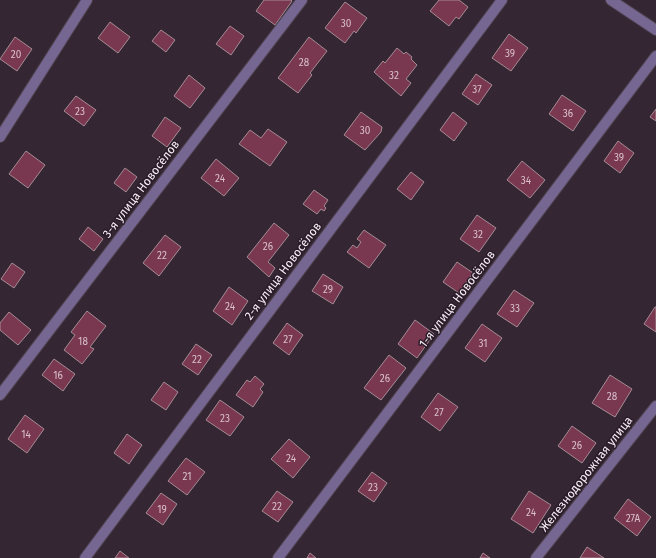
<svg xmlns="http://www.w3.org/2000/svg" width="656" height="558" font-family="'Fira Sans',sans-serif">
<rect width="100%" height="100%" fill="#342633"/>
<path fill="#793750" stroke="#a58c94" d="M264,0H291L292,1L275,25L256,11Z
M439,0H459L468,7L459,19L456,17L449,26L430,11Z
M345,2L367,18L356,33L354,31L345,43L325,28Z
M110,22L130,37L118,53L98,38Z
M230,26L244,36L231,55L216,44Z
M161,30L175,40L166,52L152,41Z
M509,34L528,48L511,71L492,58Z
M15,37L32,49L17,71L0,59Z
M309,37L327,51L310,73L312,75L298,93L278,78Z
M397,48L404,54L406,52L412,57L411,59L417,65L406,79L411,83L401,96L374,72L383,61L385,63Z
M476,74L492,85L478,105L462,94Z
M189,75L205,88L190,108L174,96Z
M562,95L586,111L573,131L549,114Z
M76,96L96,110L84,126L64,111Z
M656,109V121L650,117Z
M361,112L382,127L381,132L365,150L344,135Z
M453,112L467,123L454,141L440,130Z
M165,117L181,128L167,147L152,136Z
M268,129L287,142L270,166L239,144L250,130L261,138Z
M618,141L634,153L620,173L604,161Z
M26,151L45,165L28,188L9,174Z
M216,159L239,178L224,196L201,178Z
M522,161L545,180L530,198L507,180Z
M125,168L137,177L126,192L114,183Z
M411,172L424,182L411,200L397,189Z
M314,190L328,200L324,206L326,208L324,211L321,209L317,214L303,204Z
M477,215L496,228L479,252L460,239Z
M274,223L289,235L268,262L275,268L269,277L247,257Z
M88,227L103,239L94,251L79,239Z
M364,230L386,245L369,268L347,252L353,245L357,248L361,242L357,239Z
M165,235L181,247L159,276L143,263Z
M457,262L473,273L459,293L443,282Z
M12,263L25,272L14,288L1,279Z
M323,274L343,287L333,304L312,291Z
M229,287L248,301L232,325L213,311Z
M514,290L534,303L517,327L497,314Z
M655,307H656V332L644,324Z
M87,311L106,326L90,347L94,349L82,364L64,350L75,335L71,332Z
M9,312L31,330L18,345L0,330V323Z
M415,320L434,334L417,358L398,344Z
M287,323L303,335L289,355L273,343Z
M482,324L502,338L485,362L465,348Z
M196,344L212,355L198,375L182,364Z
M389,355L406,368L381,400L364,388Z
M54,359L75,374L63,391L42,375Z
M610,375L632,389L615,417L592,403Z
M255,376L264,384L260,389L263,392L253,407L236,395L247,380L250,382Z
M164,382L178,392L166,410L151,400Z
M438,393L458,407L440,431L421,417Z
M220,400L244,417L230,436L206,420Z
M25,415L44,429L27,453L8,439Z
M572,426L596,443L582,463L558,446Z
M127,434L142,445L129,464L114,453Z
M289,439L310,457L293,478L271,459Z
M186,458L205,472L187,495L168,481Z
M372,472L387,483L374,502L358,491Z
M277,491L293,502L278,522L262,511Z
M529,491L551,505L533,533L511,519Z
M161,493L177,504L163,525L146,513Z
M628,499L651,517L637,536L614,518Z
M587,547L604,558H580Z
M120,551L129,558H115Z
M310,553L316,558H307Z
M483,553L490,558H480Z"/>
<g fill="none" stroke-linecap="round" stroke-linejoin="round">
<g stroke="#4f424e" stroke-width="12">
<path id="minor" d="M611,0L656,30
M0,137L87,0
M0,395L302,0
M85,558L502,0
M278,558L656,56
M536,558L656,406"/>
</g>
<use href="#minor" stroke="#756692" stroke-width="10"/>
</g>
<g text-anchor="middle" stroke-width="3" stroke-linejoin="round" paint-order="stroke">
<g font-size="10" fill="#d8c0cc">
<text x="346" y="27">30</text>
<text x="510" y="57">39</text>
<text x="16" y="58">20</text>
<text x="304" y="66">28</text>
<text x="394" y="79">32</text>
<text x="477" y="93">37</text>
<text x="80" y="115">23</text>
<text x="568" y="117">36</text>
<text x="365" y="134">30</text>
<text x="619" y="161">39</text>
<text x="220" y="182">24</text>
<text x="526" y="184">34</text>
<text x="478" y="238">32</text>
<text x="268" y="250">26</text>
<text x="162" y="259">22</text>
<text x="328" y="293">29</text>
<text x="230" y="310">24</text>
<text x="515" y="312">33</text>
<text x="288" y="343">27</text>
<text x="83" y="345">18</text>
<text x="483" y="347">31</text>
<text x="197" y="363">22</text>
<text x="58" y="379">16</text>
<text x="385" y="382">26</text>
<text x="612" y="400">28</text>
<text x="439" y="416">27</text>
<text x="225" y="422">23</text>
<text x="26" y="438">14</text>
<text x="577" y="449">26</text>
<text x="291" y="462">24</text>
<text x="187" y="480">21</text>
<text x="373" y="491">23</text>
<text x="277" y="510">22</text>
<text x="162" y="513">19</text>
<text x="531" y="516">24</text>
<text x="633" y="522">27А</text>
</g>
<g font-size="12" fill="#f7eef6" stroke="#2a1c29">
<text transform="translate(141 189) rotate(-53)" y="4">3-я улица Новосёлов</text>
<text transform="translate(283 271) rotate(-53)" y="4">2-я улица Новосёлов</text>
<text transform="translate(457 299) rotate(-53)" y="4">1-я улица Новосёлов</text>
<text transform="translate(586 474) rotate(-52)" y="4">Железнодорожная улица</text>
</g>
</g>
</svg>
